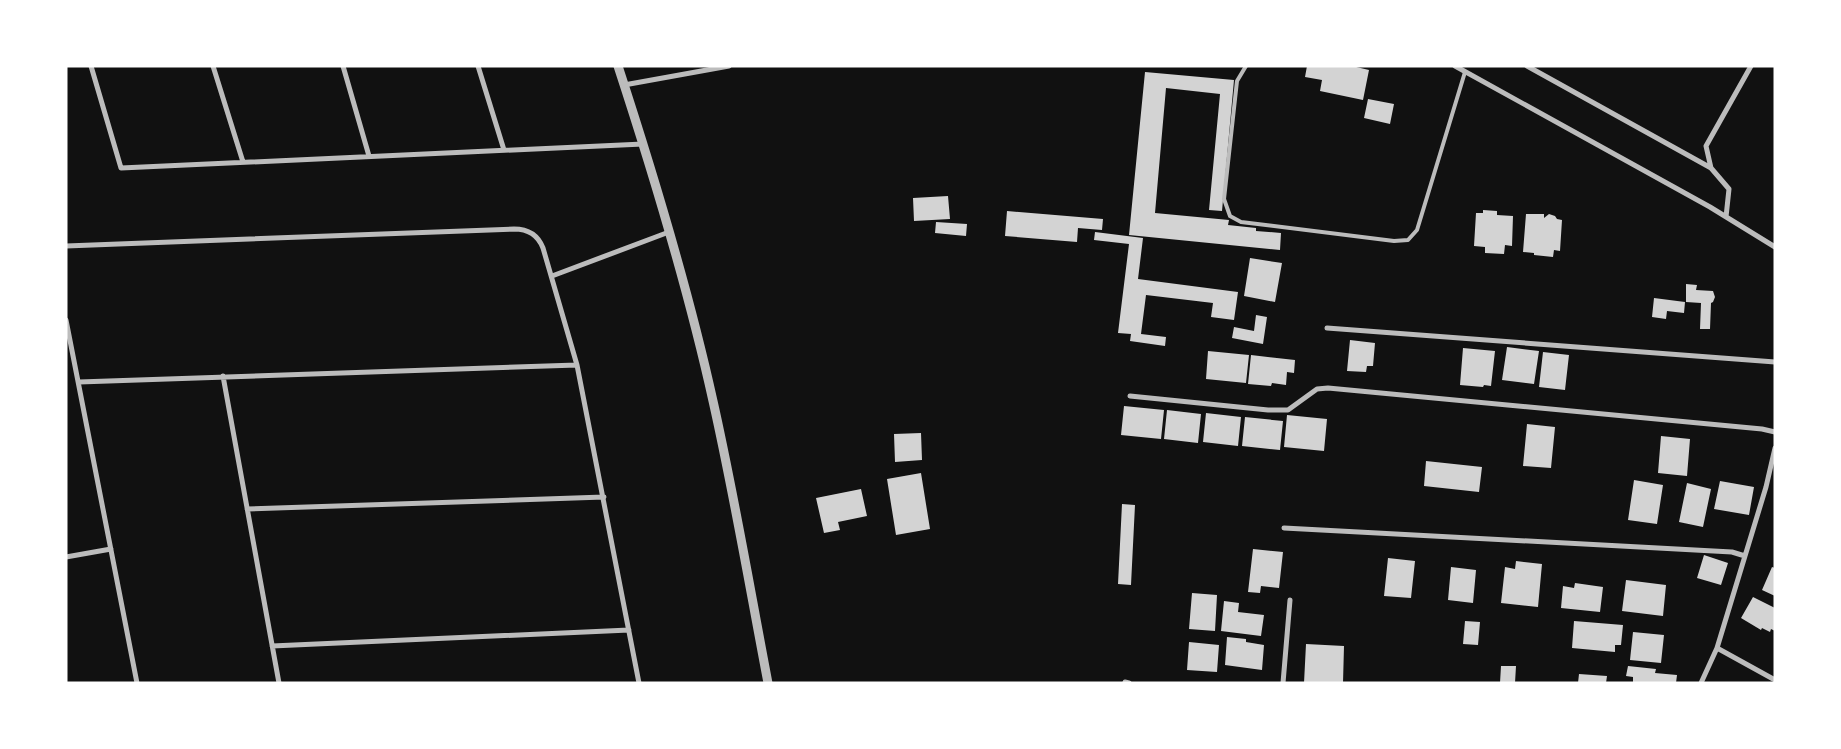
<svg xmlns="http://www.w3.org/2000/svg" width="1841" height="749" font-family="Poppins,sans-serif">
<rect width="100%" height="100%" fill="#111"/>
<path fill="#d3d3d3" d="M1307,66H1352L1369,70L1363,100L1320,91L1322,80L1305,77Z
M1145,72L1234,80L1222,211L1209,210L1220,94L1166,88L1155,213L1229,220L1228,225L1256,228V231L1281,233L1280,250L1129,235Z
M1368,99L1394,104L1390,124L1364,118Z
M948,196L950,219L914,221L913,198Z
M1483,210L1497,211V215L1513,216L1512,246L1505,245L1504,254L1485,253V247L1474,246L1476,213H1483Z
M1007,211L1103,219L1102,230L1078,228L1077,242L1005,236Z
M1526,214H1544V218L1549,214L1555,216L1557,219L1562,220L1560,251L1554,250L1553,257L1534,255V253L1523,252Z
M936,222L967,224L966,236L935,233Z
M1095,232L1143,238L1138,279L1238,292L1234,320L1211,317L1213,303L1146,295L1141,334L1166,337L1165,346L1130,341L1131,334L1118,333L1129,244L1094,240Z
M1250,258L1282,263L1275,302L1244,296Z
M1686,284L1697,285L1696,290L1713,291L1715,297L1713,302L1711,303L1710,329H1700L1701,303L1686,302Z
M1654,298L1685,302L1684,313L1667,311L1666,319L1652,317Z
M1256,315L1267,317L1263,344L1232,338L1234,327L1254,331Z
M1350,340L1375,343L1373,366H1367L1366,372L1347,371Z
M1507,347L1539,351L1534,384L1502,380Z
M1463,348L1495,351L1491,386L1484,385L1483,387L1460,385Z
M1208,351L1249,355L1246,383L1206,379Z
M1543,352L1569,355L1565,390L1539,387Z
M1251,355L1295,360L1294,373L1287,372L1286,385L1272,383L1271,386L1248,384Z
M1124,406L1164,410L1161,439L1121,435Z
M1167,410L1201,414L1198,443L1164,439Z
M1206,413L1241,417L1238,446L1203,442Z
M1287,415L1327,419L1324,451L1284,447Z
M1245,417L1283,421L1280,450L1242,446Z
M1527,424L1555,427L1551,468L1523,466Z
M921,433L922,460L895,462L894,434Z
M1661,436L1690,439L1687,476L1658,473Z
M1426,461L1482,467L1479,492L1424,486Z
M921,473L930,529L896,535L887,479Z
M1634,480L1663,485L1657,524L1628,520Z
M1720,481L1754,487L1749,515L1714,509Z
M1687,483L1711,489L1703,527L1679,522Z
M861,489L867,516L838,522L840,530L824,533L816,498Z
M1122,504L1135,505L1131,585L1118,584Z
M1253,549L1283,552L1279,588L1261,586L1260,593L1248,592Z
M1704,555L1728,563L1721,585L1697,578Z
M1388,558L1415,561L1411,598L1384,596Z
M1516,561L1542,564L1538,607L1501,603L1505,567L1515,569Z
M1451,567L1476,570L1473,603L1448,600Z
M1772,567L1775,568V596L1762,590Z
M1626,580L1666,585L1663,616L1622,611Z
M1575,583L1603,587L1600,612L1561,608L1563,586L1574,588Z
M1192,593L1217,595L1215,631L1189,629Z
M1753,597L1775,608V631L1771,629L1770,632L1762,628L1761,630L1741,618Z
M1224,601L1239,603L1238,612L1264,615L1261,636L1221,631Z
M1465,621L1480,622L1478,645L1463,644Z
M1574,621L1623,625L1621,645H1615V652L1572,648Z
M1633,632L1664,635L1661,663L1630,660Z
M1227,637L1246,639V642L1264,645L1262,670L1225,665Z
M1189,642L1219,645L1217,672L1187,670Z
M1306,644L1344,646L1343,683H1304Z
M1501,666H1516L1515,683H1500Z
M1628,666L1656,669L1655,673L1677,675L1676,683H1633V677L1626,676Z
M1579,674L1607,676L1606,683H1578Z"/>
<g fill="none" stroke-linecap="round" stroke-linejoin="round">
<path stroke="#bcbcbc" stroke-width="4" d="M1246,66L1237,81L1224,199L1230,216L1241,222L1394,241L1408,240L1417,230L1465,72"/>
<path stroke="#bcbcbc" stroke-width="5" d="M91,66L121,168L643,144
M213,66L243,162
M343,66L369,156
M478,66L504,150
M1455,66L1710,207L1775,247
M1527,66L1711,168
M624,85L729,66
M1726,217L1729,189L1711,168L1706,146L1751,66
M66,246L514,229C528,229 538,235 543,248L577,365L639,683
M552,276L669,232
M66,320L137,683
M1327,328L1775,362
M223,376L279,683
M79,382L577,365
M1130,396L1268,410H1288L1317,389L1328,388L1762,429L1775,432
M247,509L604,497
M1284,528L1732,552L1745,556
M66,557L111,549
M272,646L629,630
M1717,648L1775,680
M1125,682L1129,683
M1283,683L1290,600
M1701,683L1717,648L1766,487L1775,448"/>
<path stroke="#bcbcbc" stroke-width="9" d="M618,66C654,176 688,288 713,401C734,494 750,589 768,683"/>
</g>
<rect width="1841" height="749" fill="none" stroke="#ffffff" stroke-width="135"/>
</svg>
